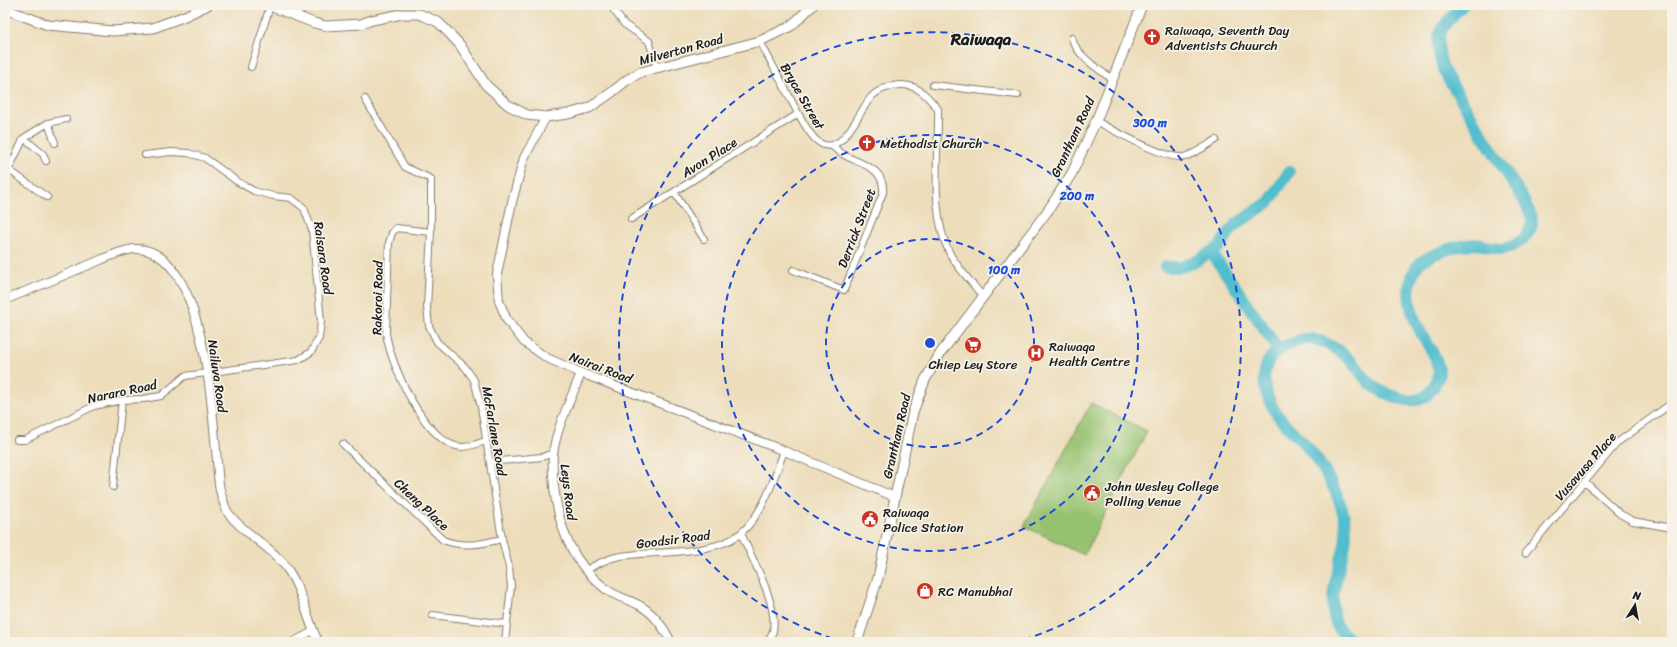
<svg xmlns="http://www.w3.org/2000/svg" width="1677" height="647" font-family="Sriracha,sans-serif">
<rect width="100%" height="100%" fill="#f7f3e8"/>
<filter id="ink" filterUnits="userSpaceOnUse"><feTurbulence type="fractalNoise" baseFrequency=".025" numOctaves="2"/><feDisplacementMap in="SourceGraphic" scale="8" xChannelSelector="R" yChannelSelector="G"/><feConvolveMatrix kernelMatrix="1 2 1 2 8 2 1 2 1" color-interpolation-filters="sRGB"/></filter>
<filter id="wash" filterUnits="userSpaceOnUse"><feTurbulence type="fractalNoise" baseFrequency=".012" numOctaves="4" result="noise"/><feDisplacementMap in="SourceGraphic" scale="16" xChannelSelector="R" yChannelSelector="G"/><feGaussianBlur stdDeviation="0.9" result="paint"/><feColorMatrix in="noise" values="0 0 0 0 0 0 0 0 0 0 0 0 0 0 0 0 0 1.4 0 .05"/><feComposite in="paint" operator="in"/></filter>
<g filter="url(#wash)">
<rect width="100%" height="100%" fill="#edddbb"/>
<path fill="#96c26f" stroke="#596f46" d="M1091,403L1147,431L1084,555L1024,526Z"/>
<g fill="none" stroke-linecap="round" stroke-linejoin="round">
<path stroke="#51bdcd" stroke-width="12" d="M1211,252L1279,350
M1165,267H1180L1193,263L1219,247L1235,225L1269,202L1289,172
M1354,642C1316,622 1339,575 1345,544C1351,513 1328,473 1309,449C1298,435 1280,423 1272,406C1260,384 1260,357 1287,345C1293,343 1300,339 1306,339C1324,338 1344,353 1355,365C1361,372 1365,380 1372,385C1377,390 1383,392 1390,395C1407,402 1424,405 1434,386C1438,380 1440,373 1438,366C1437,358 1431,350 1427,343C1415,324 1405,302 1411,280C1413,273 1416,266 1421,262C1436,252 1457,245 1475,244C1483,244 1492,249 1500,249C1516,248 1536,233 1531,216C1526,201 1516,188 1508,175C1491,149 1475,123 1459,96C1454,87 1447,78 1443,69C1439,58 1436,39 1442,29C1446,22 1457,11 1463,5"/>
</g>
</g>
<g filter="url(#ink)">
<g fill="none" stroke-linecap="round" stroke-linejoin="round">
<g stroke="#847c6c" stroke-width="8">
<path id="street" d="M610,5L624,24L649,41L657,68
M1072,38C1075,54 1099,70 1112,79
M760,41C770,61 781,80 791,100C798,113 805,128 815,139C840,164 859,111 871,97C878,90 889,86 899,85C918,84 926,95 938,109C939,154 929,213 950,254C958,268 973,284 983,297
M251,67L270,6
M933,85L1018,95
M365,99L405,167L431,179V232L427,307L429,326L437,342L465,367L474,380L481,407L502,539L509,567L511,586L505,642
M1096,121C1113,130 1166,160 1184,157C1195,154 1206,146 1216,140
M48,123L55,143
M24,138L43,154L46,161
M9,170L47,197
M5,177L24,138L48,123L66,119
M674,192L704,239
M631,219L798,114
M431,232L396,228L392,233L389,243L386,332C389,362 426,446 462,447C469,447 479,443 486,441
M793,270L844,290L883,193C885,167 862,165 844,155C840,152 836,149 832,146
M17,440H25L94,406L122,400L143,399L161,396L185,376L298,360L311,352L319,338L321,321L312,230L304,208L291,198L273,196L254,191L238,182L205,158L188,153L171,152L145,155
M343,444L443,540C464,548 481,544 502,539
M490,462L542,457L553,453
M1585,482L1620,514L1633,521L1672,528
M113,487L122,400
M741,533C752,560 778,602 773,631C772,635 769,639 767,642
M1525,553L1618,442L1672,403
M586,570C595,565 606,559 616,557C651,550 713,557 741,533C764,513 774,478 784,451
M432,615L507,624
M292,642L313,631"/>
</g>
<g stroke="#847c6c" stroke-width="10">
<path id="secondary" d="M546,117L524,158L512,202L497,274L499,301L507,320L524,342L547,358L581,373L777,448L895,497
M5,300C34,288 63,276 91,264C103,259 122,250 134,249C205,246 212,413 217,461C218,472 218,484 221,494C223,500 225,509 229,514C245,535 271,546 286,567C302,589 307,618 318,642
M581,373C572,397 556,428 553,454C552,465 553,476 554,487C559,529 572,563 607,590C615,596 627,599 637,604C652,611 664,628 671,642"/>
</g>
<g stroke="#847c6c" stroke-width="11">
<path id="primary" d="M268,5L314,23L326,26L361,24L372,20L402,14H419L438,22L448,32L460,45L486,85L508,105L527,115L546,117L568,114L589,108L611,93L627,80L641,72L760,41L791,26L813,5
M5,9L48,25L113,31L153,28L185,16L208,5
M857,642L878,578L913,412L925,380L940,354L1049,209L1072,173L1096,121L1142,5"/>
</g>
<use href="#street" stroke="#fff" stroke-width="6"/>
<use href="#secondary" stroke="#fff" stroke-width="8"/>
<use href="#primary" stroke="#fff" stroke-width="9"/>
</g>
</g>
<g fill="none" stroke="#1d4ed8" stroke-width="2" stroke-dasharray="7 5">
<circle cx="930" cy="343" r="104"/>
<circle cx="930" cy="343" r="208"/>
<path d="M844 642A311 311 0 1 1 1016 642"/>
</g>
<defs>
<g id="church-disc" transform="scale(0.9)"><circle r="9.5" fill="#c8321e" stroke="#f7f3e8"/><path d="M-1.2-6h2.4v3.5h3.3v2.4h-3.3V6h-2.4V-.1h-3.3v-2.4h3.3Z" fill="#fff"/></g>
<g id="supermarket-disc" transform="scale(0.9)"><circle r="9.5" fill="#c8321e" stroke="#f7f3e8"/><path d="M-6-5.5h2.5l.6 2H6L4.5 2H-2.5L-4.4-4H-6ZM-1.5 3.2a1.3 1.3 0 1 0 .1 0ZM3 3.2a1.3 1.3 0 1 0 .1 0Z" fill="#fff"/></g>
<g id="hospital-disc" transform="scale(0.9)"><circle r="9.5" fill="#c8321e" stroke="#f7f3e8"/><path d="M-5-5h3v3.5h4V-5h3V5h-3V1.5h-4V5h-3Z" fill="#fff"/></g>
<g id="civic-disc" transform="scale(0.9)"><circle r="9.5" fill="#c8321e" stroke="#f7f3e8"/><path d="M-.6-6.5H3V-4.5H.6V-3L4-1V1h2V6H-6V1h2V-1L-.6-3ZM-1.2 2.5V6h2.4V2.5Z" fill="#fff"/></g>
<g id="shop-disc" transform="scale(0.9)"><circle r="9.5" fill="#c8321e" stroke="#f7f3e8"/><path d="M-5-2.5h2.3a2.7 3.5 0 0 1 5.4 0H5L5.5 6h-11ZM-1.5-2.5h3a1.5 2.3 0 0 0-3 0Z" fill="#fff"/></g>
</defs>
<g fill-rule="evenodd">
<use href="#church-disc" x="1152" y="37"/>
<use href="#church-disc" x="867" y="143"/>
<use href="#supermarket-disc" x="973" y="345"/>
<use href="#hospital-disc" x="1036" y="353"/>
<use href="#civic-disc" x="1092" y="493"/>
<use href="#civic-disc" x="870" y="519"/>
<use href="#shop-disc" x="925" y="591"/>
</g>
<g text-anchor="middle" stroke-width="3.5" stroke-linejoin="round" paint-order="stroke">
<g font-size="13" fill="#1c1c1c" stroke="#f7f3e8" text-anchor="start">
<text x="1165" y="35">Raiwaqa, Seventh Day<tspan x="1165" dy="15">Adventists Chuurch</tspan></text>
<text x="880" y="148">Methodist Church</text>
<text x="1049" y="351">Raiwaqa<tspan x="1049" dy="15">Health Centre</tspan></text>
<text x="973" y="369" text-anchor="middle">Chiep Ley Store</text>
<text x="1105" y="491">John Wesley College<tspan x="1105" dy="15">Polling Venue</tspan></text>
<text x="883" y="517">Raiwaqa<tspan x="883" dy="15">Police Station</tspan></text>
<text x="938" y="596">RC Manubhai</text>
</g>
<g font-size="13" fill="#1c1c1c" stroke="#f7f3e8">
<text transform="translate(681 49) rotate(-15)" y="5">Milverton Road</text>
<text transform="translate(803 96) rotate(60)" y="5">Bryce Street</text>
<text transform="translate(1072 137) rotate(-65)" y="5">Grantham Road</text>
<text transform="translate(709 157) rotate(-32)" y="5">Avon Place</text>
<text transform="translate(856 228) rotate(-69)" y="5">Derrick Street</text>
<text transform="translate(324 258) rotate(82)" y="5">Raisara Road</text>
<text transform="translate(377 298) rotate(-89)" y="5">Rakoroi Road</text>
<text transform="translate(601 367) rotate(21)" y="5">Nairai Road</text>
<text transform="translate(218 376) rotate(82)" y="5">Nailuva Road</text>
<text transform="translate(122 391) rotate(-12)" y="5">Nararo Road</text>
<text transform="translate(495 431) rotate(80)" y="5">McFarlane Road</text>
<text transform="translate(896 436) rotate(-77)" y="5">Grantham Road</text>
<text transform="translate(1585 466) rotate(-49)" y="5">Vusavusa Place</text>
<text transform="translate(569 492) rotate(83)" y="5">Leys Road</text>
<text transform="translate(422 504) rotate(43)" y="5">Cheng Place</text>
<text transform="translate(673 539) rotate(-7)" y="5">Goodsir Road</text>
</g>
<g font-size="17" font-weight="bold" fill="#1c1c1c" stroke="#f7f3e8">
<text x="981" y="45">Raiwaqa</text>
</g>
</g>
<circle cx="930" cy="343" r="6" fill="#1d4ed8" stroke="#f7f3e8" stroke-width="2"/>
<g font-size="12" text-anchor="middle" font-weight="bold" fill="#1d4ed8" stroke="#f7f3e8" stroke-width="3.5" stroke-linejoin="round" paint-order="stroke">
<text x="1150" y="127">300 m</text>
<text x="1077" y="200">200 m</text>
<text x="1004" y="274">100 m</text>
</g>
<rect width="1677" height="647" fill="none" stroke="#f7f3e8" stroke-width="20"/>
<g transform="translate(1635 605) rotate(11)" stroke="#f7f3e8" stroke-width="3" paint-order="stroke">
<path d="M0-3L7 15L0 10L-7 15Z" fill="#1c1c1c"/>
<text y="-6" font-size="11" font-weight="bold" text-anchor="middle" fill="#1c1c1c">N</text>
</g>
</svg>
